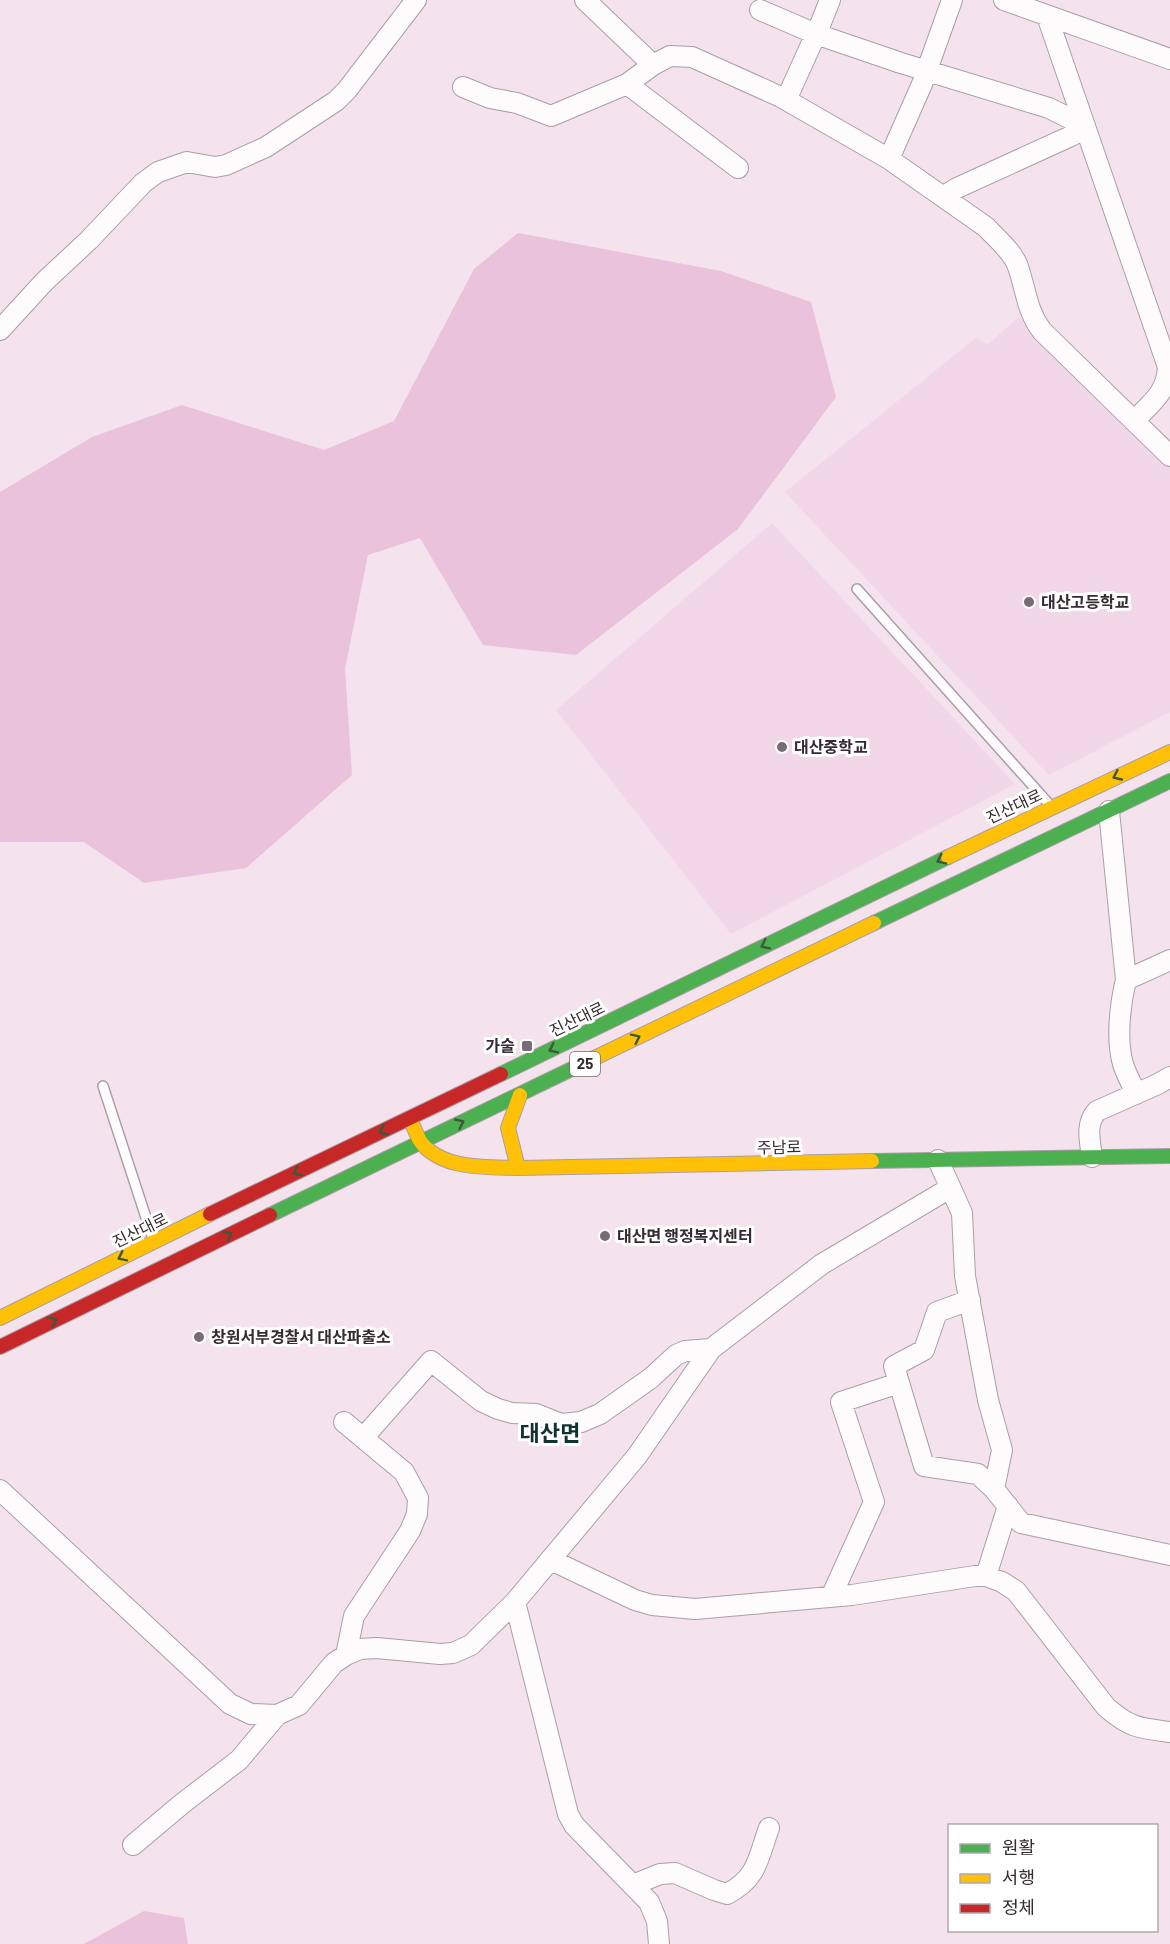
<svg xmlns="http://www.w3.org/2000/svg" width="1170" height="1944" font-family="Barlow,'Noto Sans KR',sans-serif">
<rect width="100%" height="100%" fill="#f4e3ed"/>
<path fill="#f2d7e8" d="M1019,317L1170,464V712L1049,775L785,492L977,337L987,345Z
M772,523L1015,784L731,934L556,710Z"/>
<path fill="#eac2db" d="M518,233L721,271L811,302L836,397L738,529L576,655L483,645L420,538L368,555L345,669L352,775L246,868L144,883L84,842H0V492L92,437L182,405L324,450L394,421L474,269Z
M144,1911L184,1918L188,1944H84Z"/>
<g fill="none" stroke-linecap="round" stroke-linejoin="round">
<g stroke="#ab9ea6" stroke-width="12">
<path id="lane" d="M857,589L1049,804
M103,1086L153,1239"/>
</g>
<g stroke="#ab9ea6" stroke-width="22">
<path id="street" d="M585,0L653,65
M1004,0L1170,59
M760,10L816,34L901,63L1049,108L1085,126L1071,136L957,188L944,196
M1047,16L1168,367C1167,393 1151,403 1134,421
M627,84L738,168
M463,87L490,98L517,103L551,116L627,84L653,65L670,56L692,57L781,97L889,159L986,227C996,238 1011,250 1017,264C1026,288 1026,310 1042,331L1170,456
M786,100L820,25L830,0
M889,159L922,84L952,0
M0,330L44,282L89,240L143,183L158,172L187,162L215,167L226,165L266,147L336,101L347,90L416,0
M1109,811L1126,980
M1136,1094C1132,1084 1126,1074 1123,1064C1116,1040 1120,1004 1126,980L1170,960
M1092,1157C1090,1141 1085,1124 1097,1111L1158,1084L1170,1077
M938,1160L962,1213L965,1276L988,1400L1002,1450L994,1489L1021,1523L1170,1555
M970,1300L937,1312L924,1350L894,1366L924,1466L978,1474L994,1489
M344,1422L404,1472L418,1498L417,1514L410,1531L354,1616L346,1655
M363,1438L431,1361L481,1401L498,1409L512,1413L536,1414L561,1424L581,1422L600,1414L651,1378L676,1355L685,1351L711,1349
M0,1490L230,1704L251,1714L277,1715L299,1705L334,1663L346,1655L360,1649L377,1648L440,1654L453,1653L471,1645L515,1602L637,1456L711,1349L822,1264L950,1188
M551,1560L635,1600L652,1605L695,1609L852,1595L975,1576H986L1002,1582L1016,1591L1106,1707C1130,1728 1139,1728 1170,1732
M986,1576L1008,1506
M831,1597L874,1502L841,1402L899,1383
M515,1602L568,1814L574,1825L649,1902L657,1921L659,1944
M133,1845L183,1803L239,1760L277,1715
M633,1885L660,1874L675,1873L714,1890L727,1894C758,1878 758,1858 769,1828"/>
</g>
<g stroke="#ab9ea6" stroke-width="16">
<path id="fast" d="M874,923L1170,781
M501,1074L948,857
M872,1161L1170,1156
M270,1215L580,1065"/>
</g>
<g stroke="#ab9ea6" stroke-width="16">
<path id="slow" d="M948,857L1170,752
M580,1065L874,923
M412,1124C415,1129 417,1136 420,1141C441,1170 487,1167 518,1168L872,1161
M518,1168L508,1128L520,1095
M0,1318L210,1214"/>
</g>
<g stroke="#ab9ea6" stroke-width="16">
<path id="jam" d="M210,1214L501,1074
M0,1347L270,1215"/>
</g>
<use href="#lane" stroke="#fdfbfc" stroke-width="9"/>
<use href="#street" stroke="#fdfbfc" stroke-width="20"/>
<use href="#fast" stroke="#4caf50" stroke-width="14"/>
<use href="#slow" stroke="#ffc107" stroke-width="14"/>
<use href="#jam" stroke="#c62828" stroke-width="14"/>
</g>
<defs><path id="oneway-chevron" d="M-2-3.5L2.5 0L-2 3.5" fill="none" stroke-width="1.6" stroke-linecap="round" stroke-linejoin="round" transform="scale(1.5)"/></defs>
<g stroke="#3d593c">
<use href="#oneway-chevron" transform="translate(1117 776) rotate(155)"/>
<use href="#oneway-chevron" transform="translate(941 860) rotate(154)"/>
<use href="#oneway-chevron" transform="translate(765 945) rotate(154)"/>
<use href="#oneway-chevron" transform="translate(636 1038) rotate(-26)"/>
<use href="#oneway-chevron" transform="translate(553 1049) rotate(154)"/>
<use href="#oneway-chevron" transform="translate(460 1123) rotate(-25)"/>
<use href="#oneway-chevron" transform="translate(383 1131) rotate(154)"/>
<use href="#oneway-chevron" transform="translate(297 1172) rotate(154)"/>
<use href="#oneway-chevron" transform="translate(228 1235) rotate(-26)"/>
<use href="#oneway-chevron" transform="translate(122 1257) rotate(154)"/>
<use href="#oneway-chevron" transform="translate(53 1321) rotate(-26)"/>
</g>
<g fill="#786b73" stroke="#fff" stroke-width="2">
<circle cx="1029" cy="602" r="6"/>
<circle cx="782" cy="747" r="6"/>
<rect x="521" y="1040" width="12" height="12" rx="3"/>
<circle cx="605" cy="1236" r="6"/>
<circle cx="199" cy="1337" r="6"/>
</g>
<g text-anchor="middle" stroke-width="6" stroke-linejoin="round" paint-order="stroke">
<rect fill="#fff" stroke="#726b6f" stroke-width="1.5" x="570" y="1052" width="30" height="24" rx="4.5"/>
<g font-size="15" font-weight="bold" fill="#352b31">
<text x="585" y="1069">25</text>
</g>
<g font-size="16" font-weight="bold" fill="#352b31" stroke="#fff" text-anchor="start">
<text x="1041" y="608">대산고등학교</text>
<text x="794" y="753">대산중학교</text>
<text x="515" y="1052" text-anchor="end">가술</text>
<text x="617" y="1242">대산면 행정복지센터</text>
<text x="211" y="1343">창원서부경찰서 대산파출소</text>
</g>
<g font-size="16" fill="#352b31" stroke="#fff">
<text transform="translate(1014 806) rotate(-25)" y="6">진산대로</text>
<text transform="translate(577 1019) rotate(-26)" y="6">진산대로</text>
<text transform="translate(779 1147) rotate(-1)" y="6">주남로</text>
<text transform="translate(140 1230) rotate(-26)" y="6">진산대로</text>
</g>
<g font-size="22" font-weight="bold" fill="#113432" stroke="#fff">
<text x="550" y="1441">대산면</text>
</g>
</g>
<rect x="948" y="1824" width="210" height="108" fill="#ffffff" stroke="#aeaaad" stroke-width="1.5"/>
<rect x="960" y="1844" width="30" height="9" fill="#4caf50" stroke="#aeaaad" stroke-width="1.5"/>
<text x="1002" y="1854" font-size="18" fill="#352b31">원활</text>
<rect x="960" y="1874" width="30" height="9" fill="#ffc107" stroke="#aeaaad" stroke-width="1.5"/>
<text x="1002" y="1884" font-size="18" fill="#352b31">서행</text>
<rect x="960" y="1904" width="30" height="9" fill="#c62828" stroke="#aeaaad" stroke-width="1.5"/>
<text x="1002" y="1914" font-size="18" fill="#352b31">정체</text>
</svg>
